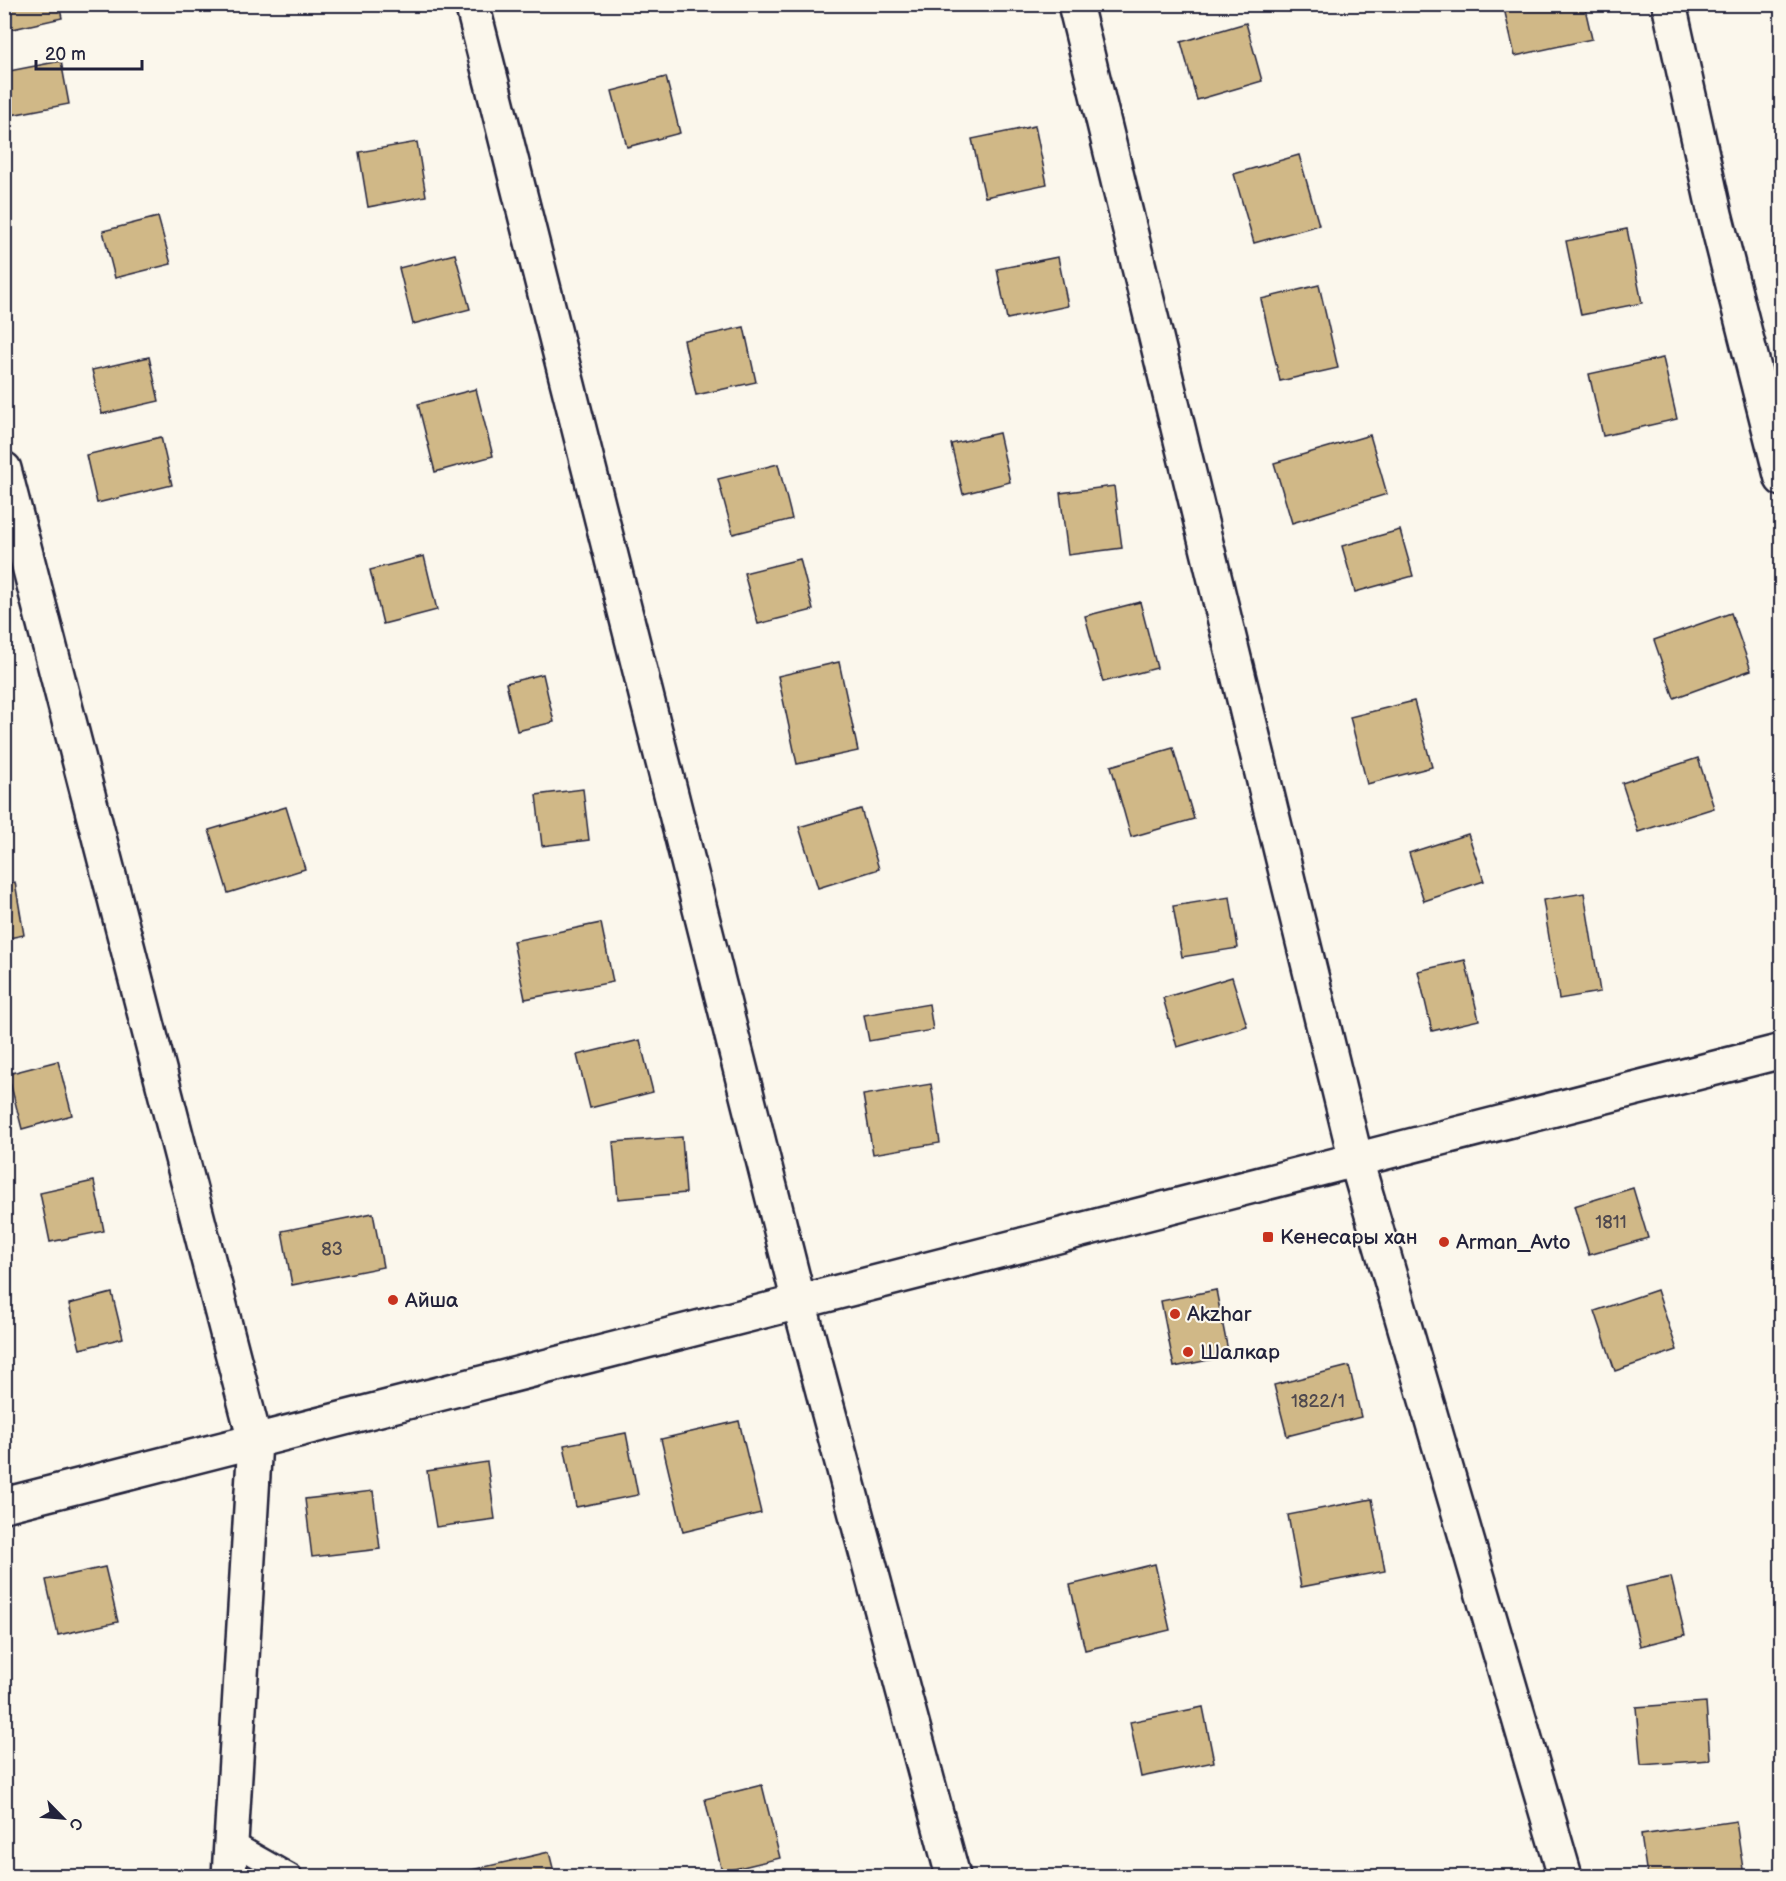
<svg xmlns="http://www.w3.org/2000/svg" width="1786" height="1881" font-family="'Balsamiq Sans',sans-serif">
<rect width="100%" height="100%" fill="#fbf7ec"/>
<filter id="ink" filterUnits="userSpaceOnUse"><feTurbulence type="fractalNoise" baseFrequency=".0167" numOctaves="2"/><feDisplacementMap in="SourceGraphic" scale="12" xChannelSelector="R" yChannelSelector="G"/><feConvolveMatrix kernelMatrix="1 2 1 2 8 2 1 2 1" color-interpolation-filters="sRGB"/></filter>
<g filter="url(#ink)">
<path fill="#d0b887" stroke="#22223b" stroke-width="1.5" d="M4,4H59L62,18L4,31Z
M1503,4H1584L1592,39L1515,56Z
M1246,23L1262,81L1197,100L1181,42Z
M1782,44V68L1776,45Z
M61,61L69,104L11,115L4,72Z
M666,77L680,133L627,147L612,91Z
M1035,126L1047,184L985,197L972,139Z
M417,142L426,196L368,207L359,152Z
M1299,155L1319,225L1254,243L1234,174Z
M158,217L171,264L115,278L103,231Z
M1627,229L1642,303L1581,315L1566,241Z
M455,254L470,309L413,324L399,268Z
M1058,257L1068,306L1007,319L997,269Z
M1319,285L1338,368L1280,381L1261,299Z
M744,327L756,382L696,395L684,340Z
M149,357L159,401L102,414L92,370Z
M1663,358L1677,419L1603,436L1589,374Z
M476,389L493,456L435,472L418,404Z
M999,433L1010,482L963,494L951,444Z
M1370,435L1387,494L1292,523L1274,463Z
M161,437L172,485L97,503L86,455Z
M778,464L792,519L733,534L718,479Z
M1114,486L1122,548L1068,555L1060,493Z
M1400,530L1413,576L1355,592L1342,546Z
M424,556L437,610L383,624L370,570Z
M800,559L813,610L758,624L744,573Z
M1140,602L1157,668L1103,682L1085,616Z
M1731,613L1751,670L1674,698L1654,640Z
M839,662L858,751L797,764L778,676Z
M543,674L554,722L517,731L506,683Z
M1414,701L1432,767L1367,784L1350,717Z
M1173,748L1194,819L1131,837L1111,766Z
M1698,758L1714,808L1638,832L1622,783Z
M583,789L589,840L542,846L536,795Z
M286,807L305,869L228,893L209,830Z
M861,809L879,869L818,888L799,827Z
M1468,834L1484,881L1424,901L1409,853Z
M15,882L24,935L4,939V884Z
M1584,893L1600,992L1559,999L1543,900Z
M1230,897L1238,948L1182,957L1173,906Z
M601,923L613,982L525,999L513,941Z
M1465,960L1479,1020L1432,1031L1418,971Z
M1232,977L1247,1026L1177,1047L1163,998Z
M929,1004L933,1030L869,1041L864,1015Z
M640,1040L653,1092L590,1108L577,1055Z
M58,1061L72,1115L22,1129L8,1074Z
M931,1084L940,1143L873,1154L863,1095Z
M682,1137L686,1193L618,1199L613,1142Z
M94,1181L104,1231L50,1242L40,1193Z
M1633,1188L1648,1238L1589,1255L1574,1206Z
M373,1213L383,1267L292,1285L282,1231Z
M1216,1290L1229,1356L1174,1367L1161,1301Z
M1657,1290L1677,1350L1615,1371L1595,1311Z
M112,1293L123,1338L80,1349L69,1304Z
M1349,1366L1361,1417L1287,1436L1274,1385Z
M739,1421L761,1513L683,1532L661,1439Z
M626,1433L638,1495L576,1507L564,1445Z
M487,1462L495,1519L436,1527L427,1471Z
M373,1491L380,1549L312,1557L305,1499Z
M1372,1499L1385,1571L1301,1587L1288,1515Z
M1155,1564L1170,1630L1085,1650L1070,1585Z
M105,1567L118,1622L58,1635L46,1580Z
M1671,1577L1685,1635L1640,1646L1626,1587Z
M1706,1702L1710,1760L1641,1765L1636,1707Z
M1203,1707L1214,1762L1141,1777L1130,1722Z
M762,1785L780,1858L722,1872L705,1799Z
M1736,1821L1744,1876H1647L1641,1835Z
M549,1852L555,1876H468L467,1871Z"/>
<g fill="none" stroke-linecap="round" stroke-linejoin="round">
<g stroke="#22223b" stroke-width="26">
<path id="service" d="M231,1842L291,1876"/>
</g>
<g stroke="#22223b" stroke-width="38">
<path id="minor" d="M472,4L799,1302L953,1876
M1075,4L1356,1160L1565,1876
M1669,4L1715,214L1782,479
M4,469L255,1441L229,1876
M4,1505L1782,1051"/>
</g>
<use href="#service" stroke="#fbf7ec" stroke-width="21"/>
<use href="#minor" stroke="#fbf7ec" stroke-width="33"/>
</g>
</g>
<g fill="#c8321e" stroke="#fbf7ec" stroke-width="2">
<rect x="1262" y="1231" width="12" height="12" rx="3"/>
<circle cx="1444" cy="1242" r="6"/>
<circle cx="393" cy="1300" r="6"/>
<circle cx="1175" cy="1314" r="6"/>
<circle cx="1188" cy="1352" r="6"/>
</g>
<g text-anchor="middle" stroke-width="4.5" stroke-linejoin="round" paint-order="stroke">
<g font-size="18" fill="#4e484e">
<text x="1611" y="1228">1811</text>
<text x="332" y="1255">83</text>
<text x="1318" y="1407">1822/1</text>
</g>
<g font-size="21" fill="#22223b" stroke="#fbf7ec" text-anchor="start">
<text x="1280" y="1244">Кенесары хан</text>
<text x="1456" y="1249">Arman_Avto</text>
<text x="405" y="1307">Айша</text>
<text x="1187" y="1321">Akzhar</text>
<text x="1200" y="1359">Шалкар</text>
</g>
</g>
<rect width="1786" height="1881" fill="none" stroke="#fbf7ec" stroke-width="24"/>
<rect x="12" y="12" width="1762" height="1857" fill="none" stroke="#22223b" stroke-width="2" filter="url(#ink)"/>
<g transform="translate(63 1818) rotate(115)" stroke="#fbf7ec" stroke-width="4.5" paint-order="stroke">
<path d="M0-4.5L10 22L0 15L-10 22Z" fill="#22223b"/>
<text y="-9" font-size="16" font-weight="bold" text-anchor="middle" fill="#22223b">С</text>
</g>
<path d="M36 60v9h106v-9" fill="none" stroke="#22223b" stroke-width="3"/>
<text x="45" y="60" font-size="18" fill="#22223b" stroke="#fbf7ec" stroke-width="4.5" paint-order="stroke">20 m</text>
</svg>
